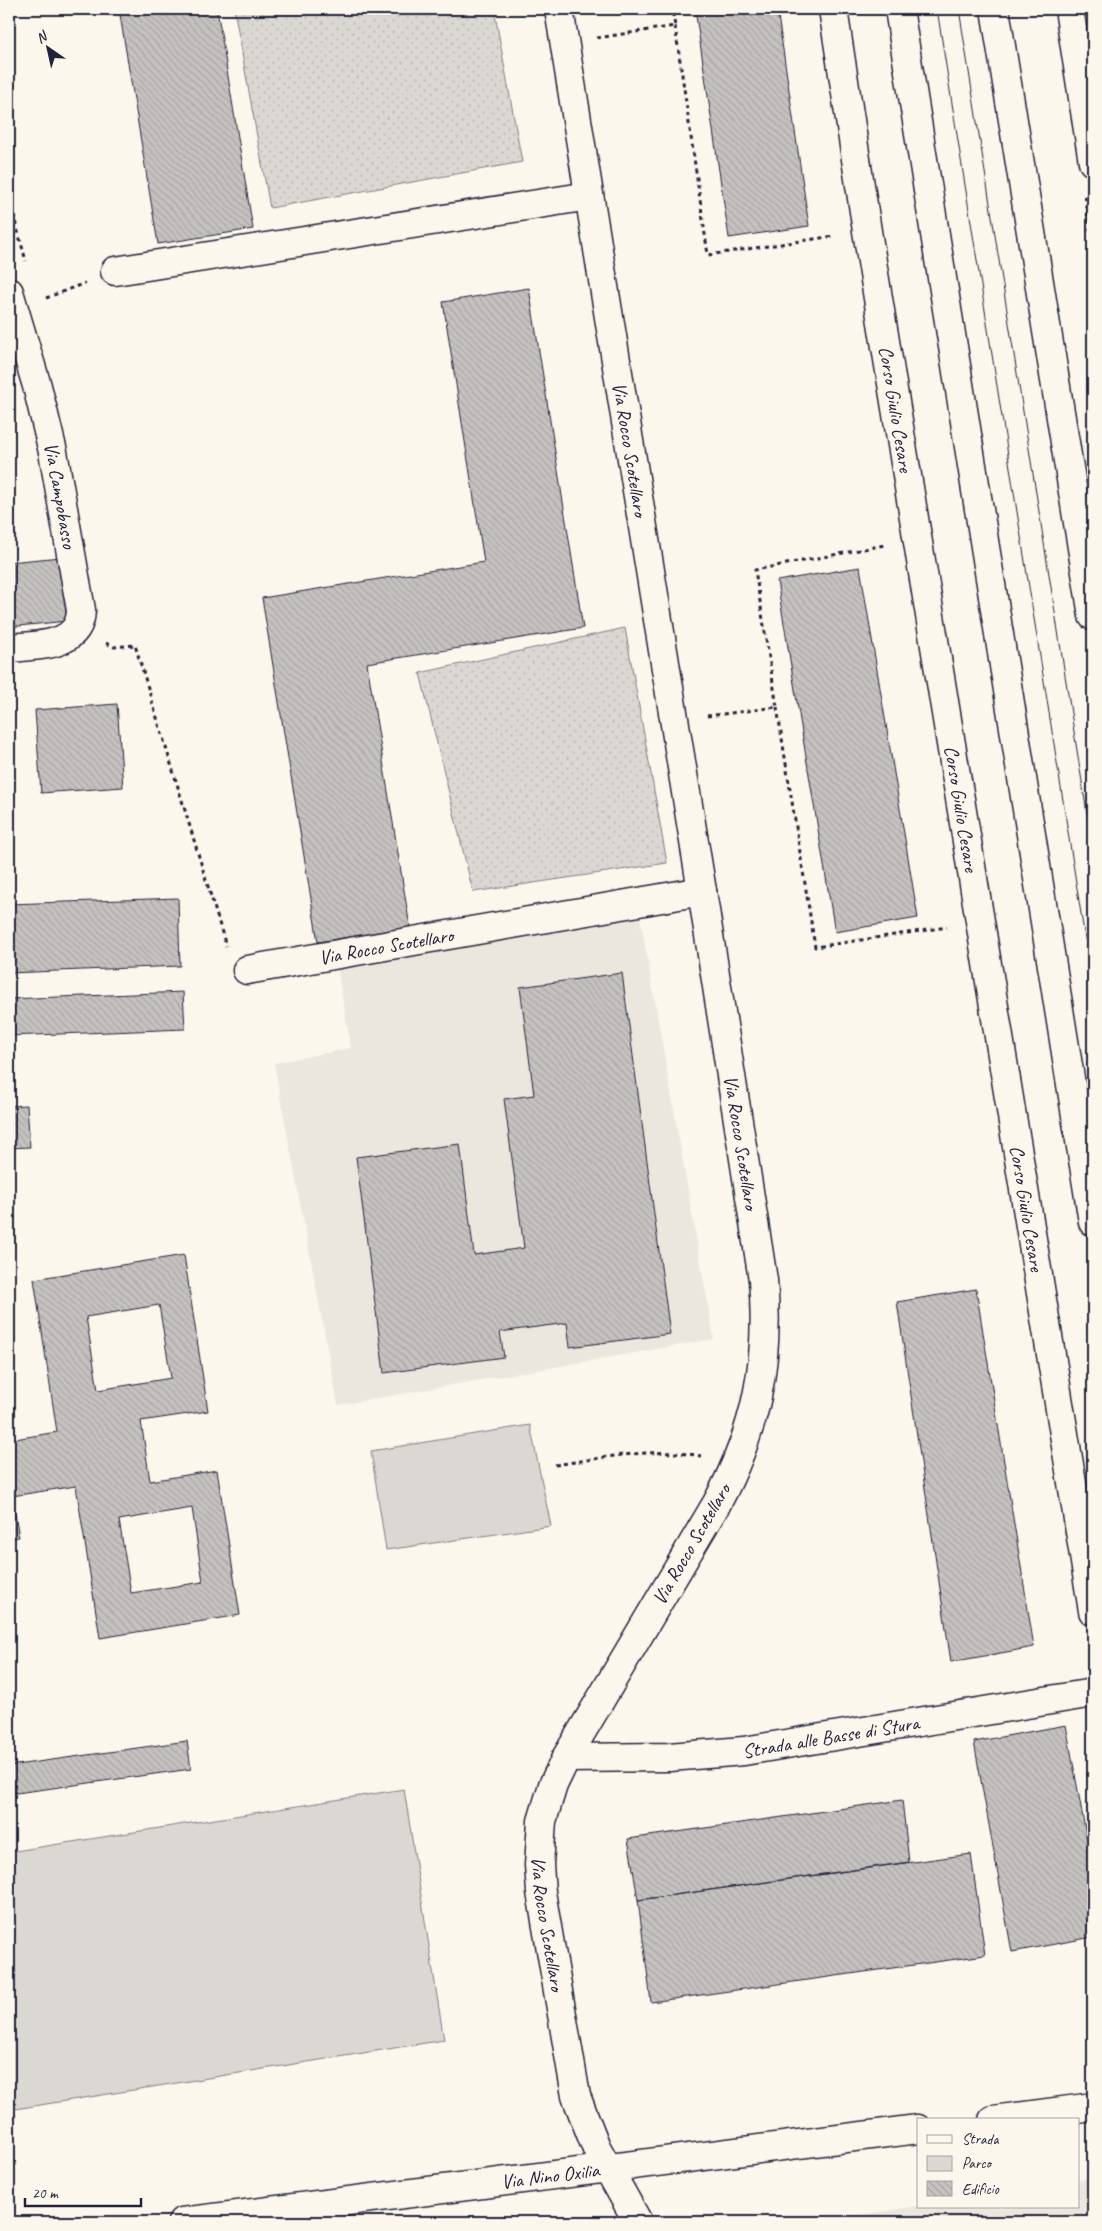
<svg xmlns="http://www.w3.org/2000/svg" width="1102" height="2231" font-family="Caveat,sans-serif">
<defs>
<pattern id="grass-dots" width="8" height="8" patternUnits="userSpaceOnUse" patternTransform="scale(1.25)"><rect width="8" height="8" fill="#dbd8d3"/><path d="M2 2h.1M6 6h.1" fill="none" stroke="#bcb9b6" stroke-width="1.8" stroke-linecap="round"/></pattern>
<pattern id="building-back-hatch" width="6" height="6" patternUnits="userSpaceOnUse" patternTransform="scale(1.25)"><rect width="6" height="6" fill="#c6c2c0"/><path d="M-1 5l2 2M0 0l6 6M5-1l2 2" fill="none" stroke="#aaa6a6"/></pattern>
</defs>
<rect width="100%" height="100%" fill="#fbf7ec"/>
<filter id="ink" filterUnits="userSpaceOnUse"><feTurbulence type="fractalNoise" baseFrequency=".02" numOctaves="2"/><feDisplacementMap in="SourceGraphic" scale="10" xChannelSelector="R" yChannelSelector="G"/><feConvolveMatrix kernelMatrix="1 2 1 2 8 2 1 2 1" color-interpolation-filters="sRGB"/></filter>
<g filter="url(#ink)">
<path fill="#ebe7df" d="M640,917L714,1339L338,1405L274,1063L351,1048L337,968Z
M1093,2178V2222H817L918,2206L1078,2207V2180Z"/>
<path fill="url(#grass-dots)" stroke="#7e7d87" d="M234,9H494L522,162L270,208Z
M625,628L667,863L473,892L420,673Z"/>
<path fill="#dbd8d3" stroke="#7e7d87" d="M530,1425L551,1526L386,1550L371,1451Z
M404,1789L444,2040L9,2110V1852Z"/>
<path fill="url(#building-back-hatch)" stroke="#22223b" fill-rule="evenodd" d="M119,9H217L253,229L158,244Z
M695,9H777L809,226L729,238Z
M529,288L583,628L367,663L410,927L318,942L262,598L484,562L443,302Z
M61,557L67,621L9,627V562Z
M860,567L918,918L835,932L777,581Z
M117,704L123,787L41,793L35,710Z
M178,898L180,966L9,973V904Z
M622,973L670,1334L570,1347L567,1323L500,1332L504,1357L384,1373L356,1157L460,1144L474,1255L524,1248L504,1099L534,1095L520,987Z
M183,992L185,1029L9,1036V999Z
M27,1105L30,1147L9,1148V1106Z
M184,1255L208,1411L141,1421L150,1481L217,1470L240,1615L100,1638L76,1486L12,1496L19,1537L9,1538V1440L57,1432L34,1279ZM159,1305L171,1378L98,1390L86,1317ZM192,1508L203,1582L131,1593L119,1520Z
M976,1289L1034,1647L951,1662L897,1302Z
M1066,1725L1093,1873V1937L1012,1952L974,1742Z
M187,1741L191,1769L9,1794V1766Z
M902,1800L909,1862L638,1900L628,1839Z
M971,1854L985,1955L651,2002L638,1900Z"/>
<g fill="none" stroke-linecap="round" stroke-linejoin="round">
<g stroke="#22223b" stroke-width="31">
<g id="minor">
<path id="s1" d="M559,9L702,891L763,1280C770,1363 756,1430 717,1503L566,1758L553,1785L542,1821L539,1865L541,1892L576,2096L596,2147L638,2222"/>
<path id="s2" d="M833,9L867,231L1093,1611"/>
<path d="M1069,9L1093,162"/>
<path d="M115,271L589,196"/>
<path id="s3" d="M9,292L37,386L53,452L81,610C80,648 37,645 9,648"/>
<path id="s4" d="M247,970L702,891"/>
<path id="s5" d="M566,1758L669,1757L744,1751L1093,1693"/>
<path d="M993,2120L1093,2107"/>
<path id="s6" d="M182,2222L918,2129"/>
</g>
</g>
<g stroke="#22223b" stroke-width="31">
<path id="major" d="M899,9L1093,1222
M995,9L1093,616"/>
</g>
<path stroke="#22223b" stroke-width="3" stroke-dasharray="4 4" stroke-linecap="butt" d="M675,26L708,255L834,236
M597,38L675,26L672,9
M1085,196L1093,249
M9,199L26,261
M46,298L85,283
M106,643L114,647L135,645L226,946
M777,707L815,947L947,927
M707,716L777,707L755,570L885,545
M555,1465C603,1458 652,1447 701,1456"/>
<use href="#minor" stroke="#fbf7ec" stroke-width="28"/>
<use href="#major" stroke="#fbf7ec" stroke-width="28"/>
<path stroke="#22223b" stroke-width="1" d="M937,9L1093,989
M959,9L1093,851"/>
</g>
</g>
<g text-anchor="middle" stroke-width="4.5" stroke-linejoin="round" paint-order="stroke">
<g font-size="20" fill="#22223b" stroke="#fbf7ec">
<text dy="7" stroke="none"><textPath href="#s2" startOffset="405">Corso Giulio Cesare</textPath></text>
<text dy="7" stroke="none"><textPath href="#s1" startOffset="446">Via Rocco Scotellaro</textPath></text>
<text dy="7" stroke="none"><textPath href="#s3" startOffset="210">Via Campobasso</textPath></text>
<text dy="7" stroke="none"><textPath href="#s2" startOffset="810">Corso Giulio Cesare</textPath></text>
<text dy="7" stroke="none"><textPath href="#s4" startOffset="141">Via Rocco Scotellaro</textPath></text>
<text dy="7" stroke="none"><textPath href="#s1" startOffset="1148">Via Rocco Scotellaro</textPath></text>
<text dy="7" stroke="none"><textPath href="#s2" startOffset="1215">Corso Giulio Cesare</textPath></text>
<text transform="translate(691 1544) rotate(-60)" y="7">Via Rocco Scotellaro</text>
<text dy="7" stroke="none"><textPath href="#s5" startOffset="266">Strada alle Basse di Stura</textPath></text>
<text dy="7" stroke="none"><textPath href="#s1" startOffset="1986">Via Rocco Scotellaro</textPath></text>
<text dy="7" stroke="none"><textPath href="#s6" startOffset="371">Via Nino Oxilia</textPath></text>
</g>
</g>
<rect width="1102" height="2231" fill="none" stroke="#fbf7ec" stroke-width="30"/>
<rect x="15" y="15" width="1072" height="2201" fill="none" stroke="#22223b" stroke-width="2" filter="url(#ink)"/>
<rect x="917" y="2118" width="162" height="90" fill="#fbf7ec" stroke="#a4a2a5"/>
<rect x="927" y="2135" width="25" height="8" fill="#fbf7ec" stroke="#a4a2a5"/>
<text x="962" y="2144" font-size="15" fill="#22223b">Strada</text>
<rect x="927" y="2156" width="25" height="15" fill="#dbd8d3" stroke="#a4a2a5"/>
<text x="962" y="2168" font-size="15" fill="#22223b">Parco</text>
<rect x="927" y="2181" width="25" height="15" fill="url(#building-back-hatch)" stroke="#a4a2a5"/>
<text x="962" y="2194" font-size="15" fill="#22223b">Edificio</text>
<g transform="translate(48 48) rotate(326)" stroke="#fbf7ec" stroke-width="4" paint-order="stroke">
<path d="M0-4L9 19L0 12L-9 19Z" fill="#22223b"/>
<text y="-8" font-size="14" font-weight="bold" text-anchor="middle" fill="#22223b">N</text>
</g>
<path d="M25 2198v8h116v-8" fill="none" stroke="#22223b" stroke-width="2.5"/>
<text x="32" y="2198" font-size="15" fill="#22223b" stroke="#fbf7ec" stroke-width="4" paint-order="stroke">20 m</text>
</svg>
